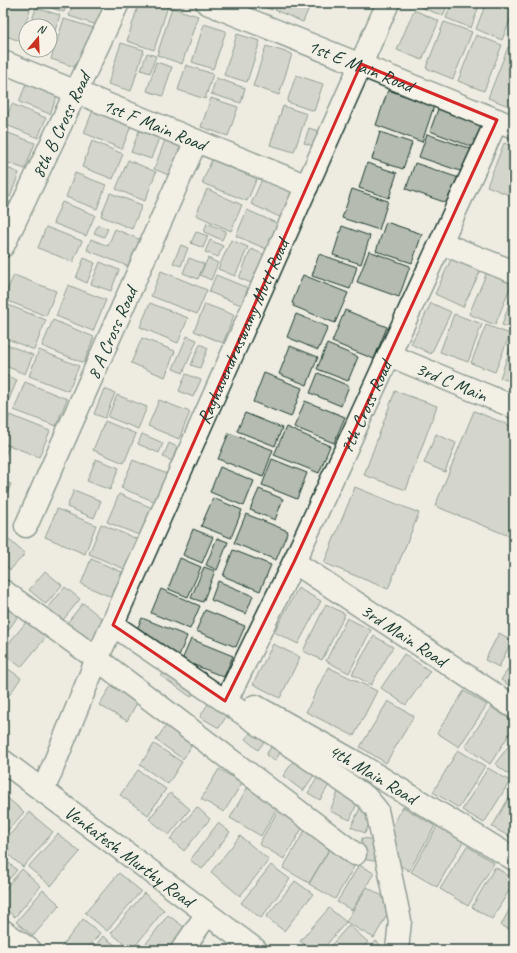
<svg xmlns="http://www.w3.org/2000/svg" width="517" height="953" font-family="Caveat,sans-serif">
<rect width="100%" height="100%" fill="#eeece1"/>
<filter id="ink" filterUnits="userSpaceOnUse"><feTurbulence type="fractalNoise" baseFrequency=".025" numOctaves="2"/><feDisplacementMap in="SourceGraphic" scale="8" xChannelSelector="R" yChannelSelector="G"/><feConvolveMatrix kernelMatrix="1 2 1 2 8 2 1 2 1" color-interpolation-filters="sRGB"/></filter>
<g filter="url(#ink)">
<path fill="#b5bbb0" stroke="#1f3d34" d="M3,3H32L20,41L3,35Z
M37,3H67L64,12Z
M73,3H111L103,27L69,16Z
M139,3H169L154,50L127,41Z
M254,3H274L272,10Z
M278,3H311L303,22L275,10Z
M417,3H448L443,16L416,5Z
M452,3H480L471,28L446,18Z
M486,3H514V10L502,40L476,29Z
M36,8L60,15L50,46V26H30Z
M172,8L198,16L182,64L157,55Z
M414,10L439,21L422,60L397,50Z
M64,19L94,28L81,69L51,59Z
M444,22L472,32L453,79L426,68Z
M204,24L226,31L213,69L192,62Z
M237,34L260,41L247,82L224,75Z
M476,35L502,45L484,91L458,81Z
M121,43L144,50L131,91L108,84Z
M266,46L292,54L279,95L253,86Z
M508,47L514,50V108L488,98Z
M30,50H49L47,56Z
M147,53L156,56L150,73L141,70Z
M156,62L172,67L163,96L147,91Z
M186,65L213,74L205,99L178,90Z
M296,75L323,84L314,111L287,102Z
M216,78L245,88L241,103L211,94Z
M26,84L57,96L50,114L19,102Z
M388,90L434,106L422,142L376,125Z
M211,98L238,107L228,136L201,127Z
M12,104L46,118L38,138L4,124Z
M283,106L307,114L294,152L270,145Z
M438,109L483,126L475,148L430,131Z
M93,110L131,126L122,149L84,133Z
M309,128L325,133L320,148L304,143Z
M3,131L35,143L25,169L3,161Z
M139,131L159,138L151,159L131,152Z
M380,132L412,143L403,169L372,159Z
M427,134L471,149L463,172L419,157Z
M165,140L185,148L173,177L154,169Z
M92,141L123,154L113,179L82,167Z
M504,143L514,147V197L487,186Z
M213,157L258,176L247,201L202,183Z
M128,160L156,172L145,201L116,189Z
M367,163L397,173L389,198L359,188Z
M415,163L459,178L450,204L406,189Z
M3,166L19,173L10,197L3,194Z
M75,173L106,185L97,209L66,197Z
M263,177L295,192L282,218L251,204Z
M207,189L242,205L231,231L196,215Z
M352,189L388,201L379,230L342,218Z
M110,193L142,205L132,229L101,216Z
M3,199L10,202L3,221Z
M62,202L95,215L86,236L53,223Z
M247,210L283,226L271,251L236,236Z
M386,222L422,234L412,263L376,251Z
M207,223L226,231L222,240L204,232Z
M98,225L108,229L104,237L94,233Z
M342,226L370,236L361,264L333,255Z
M46,227L82,241L73,262L38,248Z
M115,229L141,240L130,267L87,250L91,239L108,246Z
M196,232L208,236L203,248L191,243Z
M210,240L223,246L218,257L205,252Z
M231,240L248,247L235,276L218,269Z
M181,245L188,248L181,266L173,263Z
M251,249L272,258L261,287L239,278Z
M369,251L410,266L399,297L357,282Z
M319,254L357,267L350,289L312,276Z
M452,257L481,270L463,307L435,294Z
M84,258L95,263L87,283L76,278Z
M189,258L204,264L198,279L183,273Z
M208,258L218,263L211,280L200,275Z
M100,262L119,270L111,291L91,284Z
M161,271L207,290L197,314L151,296Z
M487,272L512,283L495,325L469,314Z
M14,275L56,291L46,316L3,299Z
M216,275L248,288L241,305L209,292Z
M303,275L348,293L335,323L293,306L294,304L292,303Z
M68,285L106,300L93,331L56,316Z
M514,289V329L502,325Z
M3,303L46,320L34,350L3,337Z
M150,303L188,318L178,343L140,327Z
M431,303L451,312L431,354L411,344Z
M205,304L234,315L223,343L194,331Z
M345,310L387,327L374,359L332,342Z
M296,314L328,327L318,350L287,337Z
M454,314L482,324L468,362L440,352Z
M53,320L94,337L84,363L42,346Z
M486,325L510,334L495,372L471,363Z
M187,336L197,340L183,373L173,369Z
M514,337V382L500,378Z
M142,338L175,351L165,377L131,363Z
M3,343L33,355L25,374L3,365Z
M200,344L208,348L200,368L191,365Z
M327,344L358,357L348,381L317,369Z
M290,346L318,357L307,385L279,374Z
M39,350L79,366L68,391L29,376Z
M264,373L302,388L291,417L253,402Z
M318,373L349,386L341,406L310,393Z
M3,374L17,380L6,407L3,405Z
M186,374L201,380L193,397L179,391Z
M25,382L67,399L56,426L14,410Z
M104,389L115,393L105,418L94,414Z
M395,391L437,406L406,490L364,475Z
M117,395L147,407L138,429L108,417Z
M159,400L190,412L179,439L148,426Z
M305,401L345,417L334,443L294,427Z
M474,411L514,427V538L435,506Z
M245,413L282,428L275,446L237,431Z
M10,415L50,431L39,457L3,443V431Z
M105,421L136,434L124,463L93,450Z
M286,427L330,446L319,473L274,455Z
M229,433L273,450L263,477L218,459Z
M142,434L163,443L159,453L138,444Z
M436,434L456,443L445,472L424,463Z
M169,443L177,447L172,461L163,457Z
M3,444L9,446L3,461Z
M96,459L119,468L110,490L87,481Z
M272,459L307,473L297,499L262,485Z
M133,460L172,476L161,504L121,488Z
M220,467L254,481L244,506L210,492Z
M3,481L11,484L3,504Z
M355,487L419,513L388,589L324,563Z
M259,489L283,499L275,520L250,510Z
M74,490L101,501L94,518L67,507Z
M119,494L157,510L146,538L107,522Z
M213,498L242,510L231,538L201,526Z
M57,509L96,525L85,554L45,537Z
M246,514L288,531L276,560L234,543Z
M101,524L139,540L127,570L89,554Z
M193,529L213,537L202,563L183,555Z
M5,536L25,554L10,570L3,563V538Z
M217,538L228,542L217,570L206,565Z
M233,550L271,565L260,591L223,576Z
M180,558L201,567L188,597L168,589Z
M91,559L122,572L111,597L81,584Z
M204,567L215,571L203,602L191,598Z
M45,571L62,585L46,604L29,590Z
M218,581L253,596L246,614L211,600Z
M65,587L80,599L63,620L48,608Z
M298,588L321,601L298,644L274,632Z
M161,589L200,606L190,629L151,613Z
M83,603L111,626L94,645L67,623Z
M326,604L345,614L322,660L303,651Z
M3,606L18,616L3,638Z
M205,610L245,626L236,647L196,631Z
M142,618L187,636L179,656L133,638Z
M347,618L371,630L349,673L326,661Z
M28,620L47,636L21,667L3,653V650Z
M499,633L512,640L499,667L485,660Z
M374,636L393,647L371,685L352,674Z
M191,639L233,656L224,677L182,660Z
M273,644L300,657L280,698L253,684Z
M404,654L430,671L406,705L381,688Z
M514,660V689L501,680Z
M3,665L21,678L3,704Z
M328,667L377,691L354,736L306,712Z
M166,669L196,690L191,697L161,676Z
M111,686L138,701L127,721L99,705Z
M464,691L487,705L459,747L437,733Z
M212,697L231,709L219,728L200,717Z
M388,701L414,716L386,763L360,747Z
M491,707L514,722V727L490,764L465,747Z
M167,724L194,742L183,759L156,740Z
M254,728L267,738L258,750L245,739Z
M514,739V778L495,764Z
M274,742L283,748L275,761L266,755Z
M154,744L182,762L168,784L140,765Z
M458,750L485,766L459,808L433,792Z
M297,756L317,771L303,791L283,776Z
M488,768L510,781L484,823L462,810Z
M219,769L242,783L224,812L201,799Z
M138,770L166,789L148,815L120,795Z
M320,773L332,780L320,800L308,793Z
M341,785L361,794L350,820L330,811Z
M247,788L278,806L261,836L230,818Z
M514,789V839L492,827Z
M170,793L190,809L169,835L149,819Z
M5,796L24,812L3,836V798Z
M281,805L307,820L284,859L259,844Z
M361,806L375,812L365,833L351,827Z
M197,807L210,819L184,851L170,839Z
M403,807L435,826L409,871L395,862L387,836Z
M29,812L53,832L23,867L3,850V843Z
M218,823L230,832L202,869L190,860Z
M308,825L334,841L309,883L283,868Z
M438,825L464,840L437,887L411,872Z
M58,834L80,852L51,886L28,867Z
M240,836L269,860L240,896L211,872Z
M362,838L377,840L375,861L360,859Z
M332,845L358,860L335,899L309,884Z
M467,846L494,863L468,906L440,889Z
M3,858L17,870L3,886Z
M271,865L290,879L261,918L241,903Z
M359,865L374,873L352,910L337,902Z
M495,867L514,879V882L492,919L472,907Z
M22,869L41,886L15,917L3,907V891Z
M119,873L141,891L107,931L85,913Z
M295,881L313,894L284,931L266,917Z
M367,887L394,903L374,938L346,922Z
M43,890L60,905L33,936L16,922Z
M144,893L164,910L132,950L111,933Z
M514,901V932L501,925Z
M329,908L346,922L322,950H311L300,941Z
M168,915L188,930L173,950H141Z
M83,919L100,933L87,950H59Z
M349,925L368,942L361,950H327Z
M103,936L122,950H92Z
M376,941L387,950H368Z
M205,944L214,950H201Z"/>
<g fill="none" stroke-linecap="round" stroke-linejoin="round">
<g stroke="#1f3d34" stroke-width="25">
<g id="minor">
<path id="s1" d="M207,3L514,127"/>
<path id="s2" d="M3,62L307,186"/>
<path d="M441,243L514,272"/>
<path id="s3" d="M3,246L118,3"/>
<path id="s4" d="M389,355L514,407"/>
<path id="s5" d="M26,526L196,141"/>
<path id="s6" d="M294,562L514,707"/>
<path d="M3,591L97,659L355,854"/>
<path d="M113,625L366,797L377,810L400,921L397,950"/>
<path id="s7" d="M225,701L229,695L294,562L497,120"/>
<path id="s8" d="M255,706L355,762L514,859"/>
<path id="s9" d="M3,761L256,950"/>
<path id="s10" d="M43,791L97,659L388,3"/>
<path d="M3,931L30,950"/>
<path d="M182,950L207,914"/>
</g>
</g>
<use href="#minor" stroke="#f7f3e8" stroke-width="22"/>
</g>
</g>
<path d="M0 0H517V953H0ZM361,64L497,120L294,562L225,701L113,625Z" fill="#eeece1" fill-opacity=".55" fill-rule="evenodd"/>
<path fill="none" stroke="#d62828" stroke-width="3" stroke-linejoin="round" d="M361,64L497,120L294,562L225,701L113,625Z"/>
<g text-anchor="middle" stroke-width="4" stroke-linejoin="round" paint-order="stroke">
<g font-size="19" fill="#1f3d34" stroke="#f7f3e8">
<text dy="7" stroke="none"><textPath href="#s1" startOffset="166">1st E Main Road</textPath></text>
<text dy="7" stroke="none"><textPath href="#s2" startOffset="164">1st F Main Road</textPath></text>
<text dy="7" stroke="none"><textPath href="#s3" startOffset="134">8th B Cross Road</textPath></text>
<text dy="7" stroke="none"><textPath href="#s10" startOffset="501">Raghavendraswamy Mutt Road</textPath></text>
<text dy="7" stroke="none"><textPath href="#s5" startOffset="211">8 A Cross Road</textPath></text>
<text dy="7" stroke="none"><textPath href="#s4" startOffset="68">3rd C Main</textPath></text>
<text dy="7" stroke="none"><textPath href="#s7" startOffset="326">7th Cross Road</textPath></text>
<text dy="7" stroke="none"><textPath href="#s6" startOffset="132">3rd Main Road</textPath></text>
<text dy="7" stroke="none"><textPath href="#s8" startOffset="136">4th Main Road</textPath></text>
<text dy="7" stroke="none"><textPath href="#s9" startOffset="158">Venkatesh Murthy Road</textPath></text>
</g>
</g>
<rect width="517" height="953" fill="none" stroke="#f7f3e8" stroke-width="16"/>
<rect x="8" y="8" width="501" height="937" fill="none" stroke="#1f3d34" stroke-width="1.5" filter="url(#ink)"/>
<g transform="translate(38 38) rotate(19)"><circle r="19" fill="#f7f3e8" stroke="#a1aaa0"/>
<path d="M0-3L7 15L0 10L-7 15Z" fill="#c8321e"/>
<text y="-6" font-size="11" font-weight="bold" text-anchor="middle" fill="#1f3d34">N</text>
</g>
</svg>
